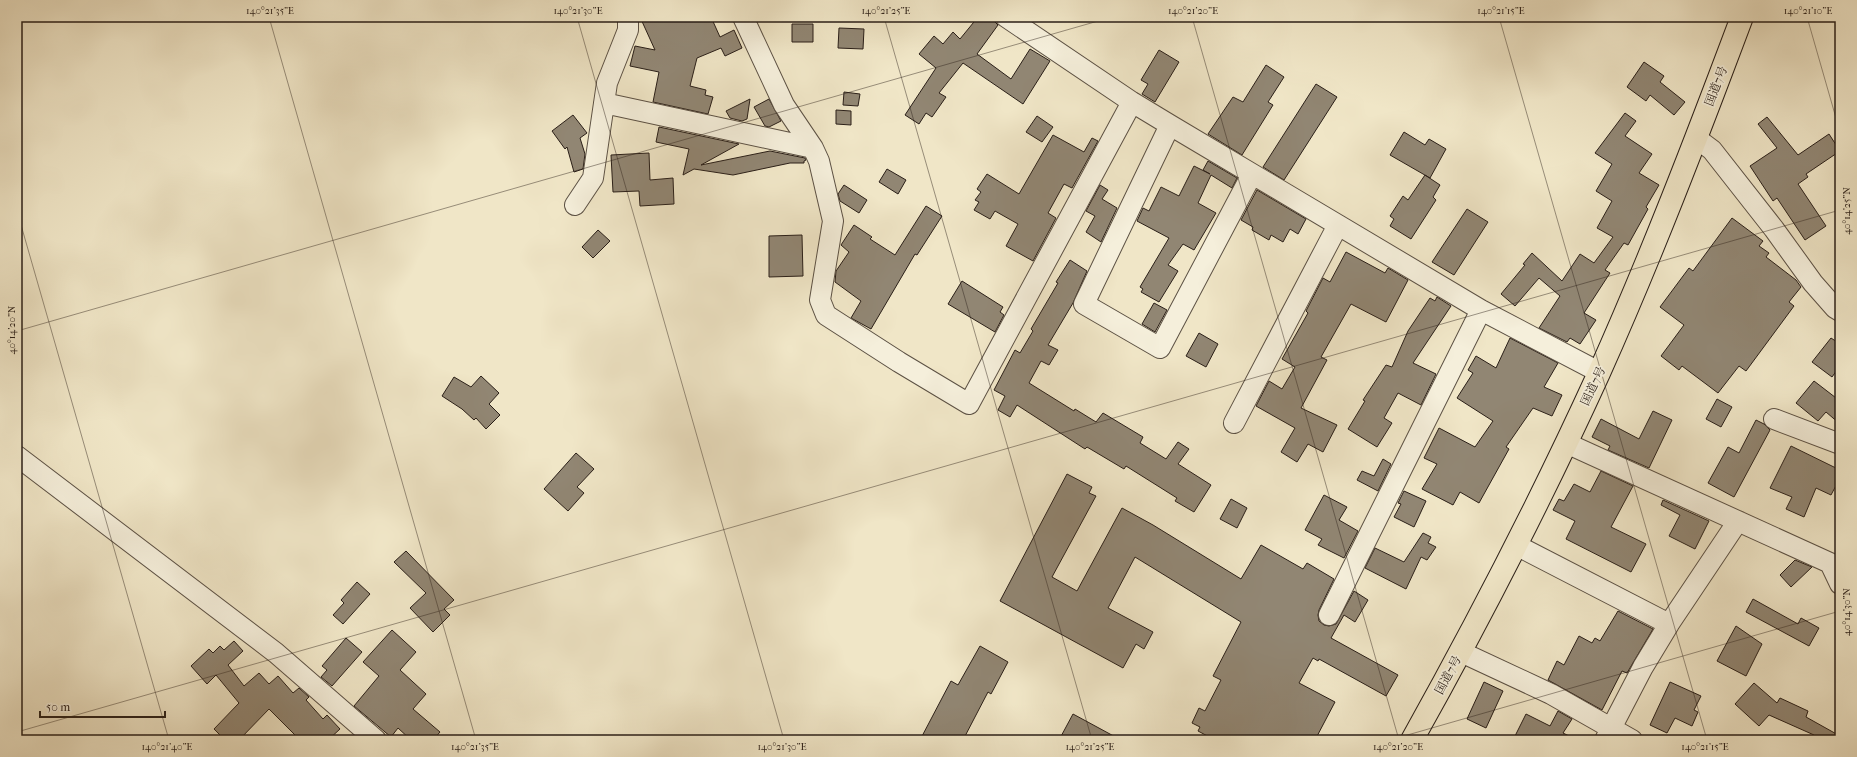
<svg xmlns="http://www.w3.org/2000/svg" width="1857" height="757" font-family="'IM FELL French Canon','Noto Serif JP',serif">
<rect width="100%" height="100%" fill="#f0e6c7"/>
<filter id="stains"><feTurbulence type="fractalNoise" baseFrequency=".005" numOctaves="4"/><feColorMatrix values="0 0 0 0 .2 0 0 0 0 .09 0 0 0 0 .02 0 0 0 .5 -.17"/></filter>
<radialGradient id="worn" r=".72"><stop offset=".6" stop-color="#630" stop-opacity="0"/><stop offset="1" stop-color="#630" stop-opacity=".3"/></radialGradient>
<path fill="#918673" stroke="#2a1f18" d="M640,17H711L720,37L734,30L742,48L725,56L721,48L697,58L690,86L706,90L705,95L713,97L708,114L653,102L659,72L630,66L635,46L655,50Z
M978,17H990L998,25L977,54L1011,79L1030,49L1050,61L1023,104L963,63L939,93L946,97L932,117L926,113L919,124L905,115L936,68L919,54L934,36L943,44L953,32L960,39Z
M792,24H813V42H792Z
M839,28L864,29L863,49L838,48Z
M1159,50L1179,62L1155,102L1142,94L1148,84L1141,80Z
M1644,62L1664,76L1660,82L1685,102L1674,115L1650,95L1646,101L1627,87Z
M1266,65L1284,77L1268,102L1273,105L1242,155L1208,134L1233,97L1243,102Z
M1316,84L1337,97L1284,180L1263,167Z
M844,92L860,94L858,106L843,105Z
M750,99L747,119L742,121L730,118L726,111Z
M769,99L781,121L769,127L765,126L754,107Z
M836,110L851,111V125L836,124Z
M1625,113L1636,121L1625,136L1652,154L1639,173L1659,185L1646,207L1648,209L1628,245L1624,243L1605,270L1610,273L1584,313L1596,320L1580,344L1570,338L1567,342L1539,328L1560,296L1539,278L1515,306L1501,294L1525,265L1523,264L1532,253L1562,281L1580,254L1594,263L1613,237L1597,228L1612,201L1596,191L1612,164L1595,153Z
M573,115L587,133L580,138L585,154L583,169L574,172L567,147L565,149L552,131Z
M1037,116L1053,127L1042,142L1026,132Z
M1767,117L1798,155L1829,134L1840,151L1806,174L1808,177L1798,184L1826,226L1805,240L1777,198L1773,201L1750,166L1777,148L1758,124Z
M659,127L739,144L701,165L770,151L805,158L806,160L804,161V163H790L733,175L694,169L683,175L689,149L656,142Z
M1404,132L1425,145L1429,139L1446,149L1430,178L1390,155Z
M1053,135L1084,152L1092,138L1098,141L1072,188L1064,184L1048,213L1056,218L1033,261L1006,246L1018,224L995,211L990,219L974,210L979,202L975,200L981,192L977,189L987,174L1019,194Z
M649,153L650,180L673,178L674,204L640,206L639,191L613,192L611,155Z
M1208,161L1237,178L1232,188L1211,175L1198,203L1216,213L1194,250L1183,244L1168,265L1178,271L1159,302L1141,292L1143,289L1140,287L1169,238L1137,221L1143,208L1149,211L1161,187L1179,196L1194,166L1210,174L1203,170Z
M887,169L906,180L898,194L879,182Z
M1425,175L1440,185L1433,197L1436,200L1411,239L1390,226L1394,219L1390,216L1403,196L1408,200Z
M844,185L867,200L859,213L840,201L838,194Z
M1100,185L1108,190L1102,199L1117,208L1101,242L1086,232L1095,216L1086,211Z
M1257,190L1306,219L1298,234L1290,229L1283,242L1271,235L1269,240L1252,230L1253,227L1241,220Z
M926,206L942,216L917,255L915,254L871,329L851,318L861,301L835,282L836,271L849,252L841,245L854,225L872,237L870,239L895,255Z
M1467,209L1488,222L1454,275L1432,262Z
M1732,218L1763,241L1759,246L1769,253L1766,257L1796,280L1801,287L1789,302L1794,306L1746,371L1739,366L1718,393L1682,366L1679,370L1661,356L1684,325L1660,307L1689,268L1693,271Z
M598,230L610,241L593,258L582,247Z
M802,235L803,276L769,277V236Z
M1346,252L1385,273L1388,268L1408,280L1386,322L1351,304L1321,357L1327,360L1301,408L1337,425L1323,452L1308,444L1297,462L1281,452L1295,428L1256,406L1269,381L1282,389L1295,367L1282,359L1308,313L1306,311L1323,278L1330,282Z
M1070,260L1087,271L1073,303L1048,345L1058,350L1049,365L1041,361L1029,383L1074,411L1075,409L1096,422L1103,413L1143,437L1140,443L1166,459L1178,442L1189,449L1178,464L1211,485L1194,512L1175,501L1177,498L1126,466L1124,469L1087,447L1085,449L1017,405L1010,417L998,410L1005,396L994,390L1015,350L1020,353L1033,331L1031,329L1058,283L1056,282Z
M962,281L1003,307L1000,312L1004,315L995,332L948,304Z
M1437,297L1451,306L1413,363L1436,374L1421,405L1398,393L1384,418L1392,423L1377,447L1348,429L1365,401L1363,400L1386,365L1392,367L1408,331L1430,298L1435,301Z
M1154,303L1167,310L1155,332L1142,324Z
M1199,333L1218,344L1206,367L1186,356Z
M1510,338L1558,363L1544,387L1562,395L1552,416L1533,408L1506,447L1509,449L1479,503L1460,492L1453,505L1422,489L1437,464L1424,458L1439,428L1475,447L1493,421L1457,398L1473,373L1468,370L1476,356L1496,368Z
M1831,338L1840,344V366L1832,377L1812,362Z
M481,376L499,393L489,404L500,415L486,429L476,418L474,420L462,409L442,396L454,377L471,387Z
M1814,381L1840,401V424L1826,412L1818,421L1796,403Z
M1717,399L1732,407L1721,427L1706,419Z
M1653,411L1672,420L1649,468L1608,450L1610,446L1592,437L1601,419L1639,439Z
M1756,420L1764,424L1770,430L1734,497L1708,483L1728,447L1739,453Z
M1791,446L1840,470V478L1831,495L1816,488L1804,517L1786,509L1792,497L1770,488Z
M576,453L594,469L577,487L584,493L568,511L544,489Z
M1383,459L1391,464L1378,491L1357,480L1362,471L1374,476Z
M1601,471L1633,486L1611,527L1646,544L1631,572L1566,539L1575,521L1553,510L1559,499L1564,501L1574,484L1590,492Z
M1067,474L1092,487L1089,493L1096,496L1052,577L1077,591L1122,508L1153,525L1241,579L1261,545L1303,569L1307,563L1334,579L1319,610L1318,615L1319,621L1324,625L1329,626L1336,624L1354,591L1368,600L1355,622L1344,615L1331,638L1398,675L1386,696L1319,659L1318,661L1313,658L1299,683L1335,702L1315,740H1215L1198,731L1200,727L1192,723L1199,708L1205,711L1221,680L1213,676L1241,622L1135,557L1108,608L1153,632L1144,649L1136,644L1123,668L1000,601Z
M1404,491L1426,501L1414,527L1394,517L1401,504L1398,503Z
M1324,495L1347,507L1339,520L1358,531L1344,558L1318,545L1322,539L1305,530Z
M1231,499L1247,508L1237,528L1220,519Z
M1663,500L1709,521L1695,549L1669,536L1680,515L1661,505Z
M1423,533L1431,537L1428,543L1436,547L1427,560L1421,557L1406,589L1365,568L1375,548L1404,562Z
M406,551L454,600L444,609L450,615L433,632L410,608L426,593L394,562Z
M1795,560L1812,567L1791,587L1780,575Z
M357,582L370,594L343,624L333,615L344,603L341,600Z
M1753,599L1798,624L1801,618L1819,628L1809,646L1746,612Z
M1618,611L1653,629L1627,673L1622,671L1602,710L1548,680L1557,661L1564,665L1579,636L1592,643L1595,638L1600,641Z
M1736,626L1762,644L1746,676L1717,661Z
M392,630L416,652L400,670L426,694L413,709L440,732L433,740H411L398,728L391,737L354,706L379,676L363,662Z
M346,638L362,652L332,686L321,677L327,670L322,666Z
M234,641L243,651L228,665L244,686L259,673L269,684L278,676L293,693L299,688L309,697L306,700L323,719L327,715L340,729L328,740H300L269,709L239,740H225L214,729L239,703L216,675L207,684L191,666L209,649L213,653L220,646L224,650Z
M980,646L1008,662L991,694L988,692L963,740H920L951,681L958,685Z
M1484,682L1503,691L1486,728L1467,719Z
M1670,682L1701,696L1694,710L1698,712L1692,726L1675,718L1667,733L1650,725Z
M1754,683L1777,703L1780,698L1808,711L1806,717L1840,736V740H1812L1814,735L1769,715L1759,726L1735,704Z
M1558,711L1572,719L1563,733L1577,740H1513L1526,714L1550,726Z
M1073,714L1121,740H1059Z"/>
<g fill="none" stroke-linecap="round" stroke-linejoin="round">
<g stroke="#5c5144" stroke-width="22">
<path id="minor" d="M743,17L784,105L813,148L819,161L833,221L820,300L826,315L899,362L969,404L1132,102
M1006,17L1132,102L1170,125L1481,310L1599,372
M604,103L813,148
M1170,125L1084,304L1160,348L1252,174
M1696,138L1712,150L1774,229L1813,283L1835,308L1840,311
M575,205L593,178L607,83L628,30V17
M1774,419L1840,444
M1234,423L1338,225
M1566,443L1830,563L1840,584
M17,456L276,653L376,740
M1516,545L1669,624L1738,521
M1329,615L1481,310
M1461,652L1551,694L1632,740
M1605,740L1643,667L1669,624"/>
</g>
<g stroke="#2a1f18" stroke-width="24">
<path id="trunk" d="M1412,740C1479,620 1542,498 1599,373C1651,257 1697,137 1742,17"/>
</g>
<use href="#minor" stroke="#f5efdb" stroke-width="20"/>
<use href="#trunk" stroke="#f0e6c7" stroke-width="22"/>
</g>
<path fill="none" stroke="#2a1f18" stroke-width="1" stroke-opacity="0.45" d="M269,17L476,740M577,17L784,740M884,17L1092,740M1192,17L1399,740M1499,17L1707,740M1807,17L1840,132M17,211L169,740M17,331L1112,17M17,732L1840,210M1390,740L1840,611"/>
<g text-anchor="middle" stroke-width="3.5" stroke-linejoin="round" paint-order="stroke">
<g font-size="12" fill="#2a1f18" stroke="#f5efdb">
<text transform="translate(1716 86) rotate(-69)" y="4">国道7号</text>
<text transform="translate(1593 386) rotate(-65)" y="4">国道7号</text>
<text transform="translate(1448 675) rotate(-62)" y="4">国道7号</text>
</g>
</g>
<rect width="1857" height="757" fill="none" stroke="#f0e6c7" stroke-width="44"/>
<path d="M40 711v6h125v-6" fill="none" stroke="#2a1f18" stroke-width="2"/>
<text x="46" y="711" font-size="12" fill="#2a1f18" stroke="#f5efdb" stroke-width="3" paint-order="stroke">50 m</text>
<rect x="22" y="22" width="1813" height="713" fill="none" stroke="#2a1f18" stroke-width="1.5"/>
<g font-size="10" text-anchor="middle" fill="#2a1f18">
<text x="270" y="14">140°21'35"E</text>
<text x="578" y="14">140°21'30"E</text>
<text x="886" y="14">140°21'25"E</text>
<text x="1193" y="14">140°21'20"E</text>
<text x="1501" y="14">140°21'15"E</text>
<text x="1808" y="14">140°21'10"E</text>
<text transform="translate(1846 211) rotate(-90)" y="4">40°14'25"N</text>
<text transform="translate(11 330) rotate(-90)" y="4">40°14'20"N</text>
<text transform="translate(1846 612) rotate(-90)" y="4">40°14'30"N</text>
<text x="167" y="750">140°21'40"E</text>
<text x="475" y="750">140°21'35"E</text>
<text x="782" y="750">140°21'30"E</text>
<text x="1090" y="750">140°21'25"E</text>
<text x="1398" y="750">140°21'20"E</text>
<text x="1705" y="750">140°21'15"E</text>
</g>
<rect width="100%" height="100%" filter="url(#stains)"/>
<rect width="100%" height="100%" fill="url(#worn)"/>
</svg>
